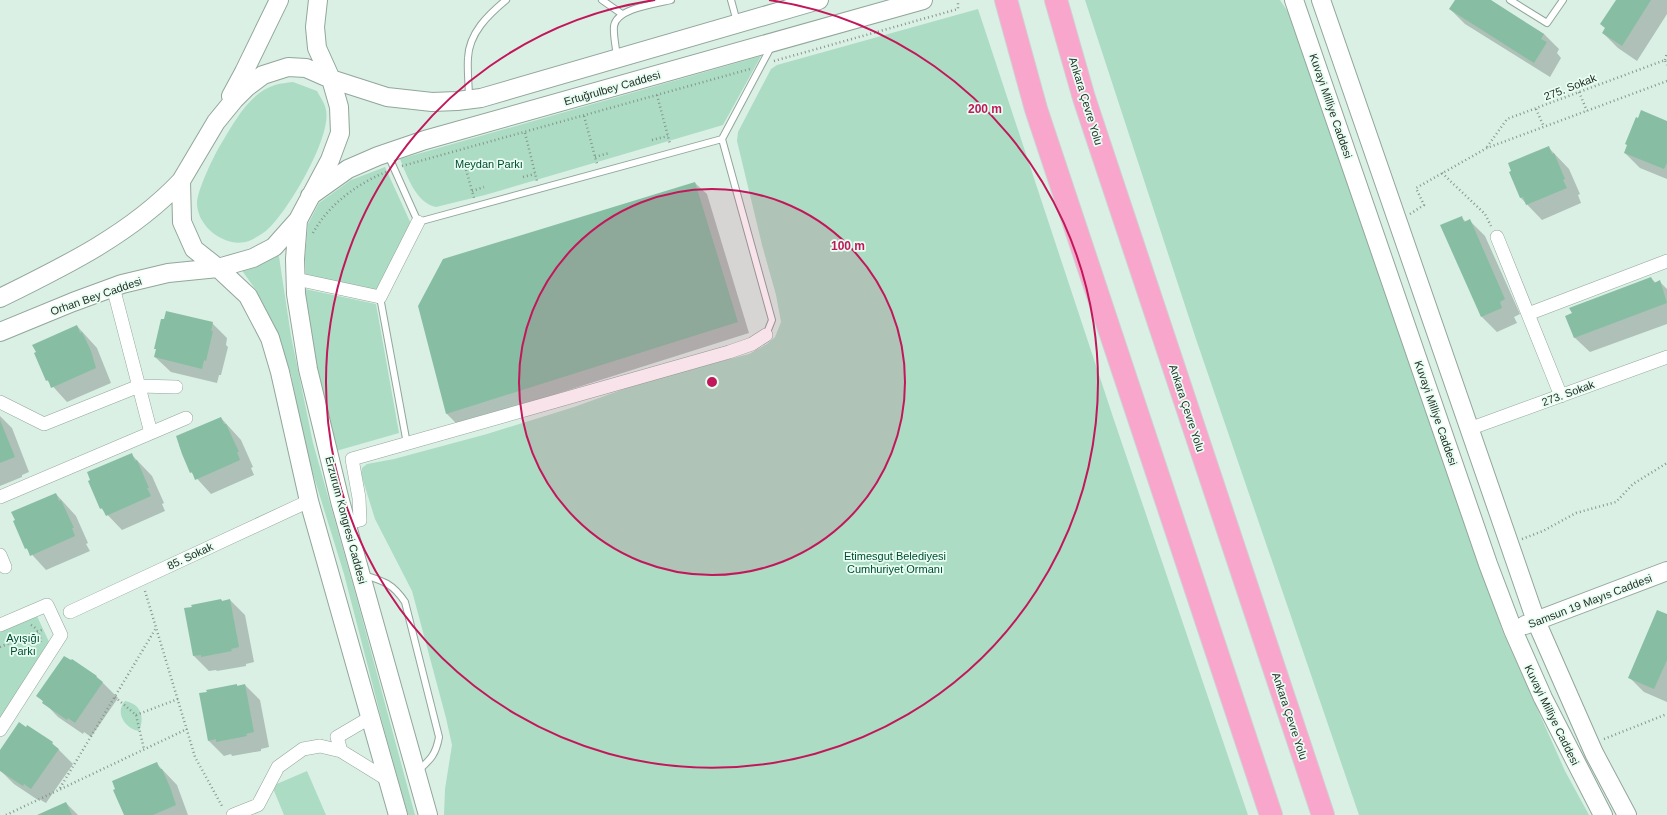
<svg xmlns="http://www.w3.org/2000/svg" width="1667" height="815" font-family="Helvetica,sans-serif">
<rect width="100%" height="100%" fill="#daf0e5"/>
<path fill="#acdcc4" d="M1085,0H1280L1288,12L1503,632L1565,771L1589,815H1359L1196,339Z
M978,9L1113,417L1248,815H444L445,789L452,745L446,718L412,591L375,519L361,474L362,468L367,464L394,459L487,434L574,407L649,380L749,354L767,344L775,337L781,322L776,295L762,245L737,141L738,132L771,69L777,65Z
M761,56L723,125L485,195L436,207C416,203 407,176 400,159Z
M293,82L317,91C320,97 325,103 326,110C332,137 287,213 267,230C262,234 254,239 249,241C226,249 197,227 197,203C197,191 214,155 221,144C234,123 249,93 275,85C281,83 287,83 293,82Z
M385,167L412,226L379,291L306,275L305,258L308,224L319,203L351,180Z
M278,250L291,336L313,443L355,592L415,815H408L384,729L344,574L309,461L300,422L291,374L274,325L256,290L238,265Z
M305,289L376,304L399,433L336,451C323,398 307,343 305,289Z
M36,614L50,644L0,724V628Z
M125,701C141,704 145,717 139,731C126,729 114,713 125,701Z
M307,771L326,815H284L272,786Z"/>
<path fill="#0003" d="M1456,0H1489L1544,34L1559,49L1557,53L1561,58L1550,77L1465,24L1450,9Z
M1617,0H1667V14L1637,61L1618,48L1603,33Z
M1667,122V179L1640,168L1625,153Z
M1548,147L1569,169L1580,194L1578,195L1581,203L1542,220L1521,198L1510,172Z
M695,183L707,194L749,333L458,425L447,414L419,306Z
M1461,217L1466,222L1470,221L1485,236L1520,314L1514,317L1517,323L1497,332L1482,317Z
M1651,278L1656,283L1660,282L1667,289V324L1590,352L1574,337Z
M212,323L227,338L226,345L228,347L221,375H219L217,383L171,372L155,357Z
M77,326L97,348L111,383L67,402L47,380Z
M0,416L12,428L29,472L22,475V477L0,486Z
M221,418L241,440L253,467L251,468L254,475L211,494L191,472L179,445Z
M131,454L152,476L164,503L162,504L165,511L122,530L101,508L92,481Z
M56,494L76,516L88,543L86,544L90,551L46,570L26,548L16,520Z
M221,600L223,602L230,600L245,615L254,662L246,664V666L217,671L216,670L209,671L194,656Z
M1667,615V702L1644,692L1629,677Z
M72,660L97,677L118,698L91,737L84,732L83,734L58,717L38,696Z
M236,685L238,686L245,685L260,700L269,747L261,749V751L232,756L231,754L224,756L209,741Z
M52,743L73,764L46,803L39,799L38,800L14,784L0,770V752Z
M156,763L177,785L188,815H125L117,789Z
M66,803L78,815H40Z"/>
<path fill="#87bea3" d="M1455,0H1491L1544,34L1541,39L1547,42L1534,63L1449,9Z
M1616,0H1651L1622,46L1602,33L1605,28L1600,24Z
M1641,110L1667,121V163L1664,169L1624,153L1627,145L1625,144L1636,117L1638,118Z
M1549,146L1552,154L1554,153L1565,179L1563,180L1567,188L1526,205L1523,197L1520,198L1509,172L1511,171L1508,163Z
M695,182L738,322L446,414L418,306L443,259Z
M1462,216L1464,222L1470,219L1505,299L1500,302L1502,308L1481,317L1440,225Z
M1651,277L1654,283L1660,280L1667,303L1574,338L1565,316L1572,313L1569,308Z
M166,311L213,322L211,331H213L206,361L204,360L202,369L154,357L156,349H154L161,319H164Z
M77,325L80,333L82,332L91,351L96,368L51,388L48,380L46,381L34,353L36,352L32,345Z
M221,417L224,424H226L239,452H237L240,460L195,480L192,472L190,473L182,454L176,436Z
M0,420L15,457L0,463Z
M132,453L135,461L137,460L149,488H147L151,496L106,516L102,508L100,509L88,481L90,480L87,472Z
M56,493L59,501L61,500L74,528H72L75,536L30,556L27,548L25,549L13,521L15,520L11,512Z
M221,599L222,601L230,599L239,647L231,649L232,651L201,657V655L193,656L184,608L192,607L191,605Z
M1657,610L1667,614V660L1654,689L1628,678Z
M64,656L71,660L72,659L97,676L96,677L103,682L75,723L68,718L67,720L42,703L43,701L36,696Z
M237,684V686L245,684L254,732L246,734L247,736L216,742V739L208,741L199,693L207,692L206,690Z
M19,722L26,727L27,725L53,742L52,744L59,749L31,789L24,784L23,786L0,771V750Z
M157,762L160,769H162L170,787L176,805L153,815H124L113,790L115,789L112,781Z
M66,802L72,815H37Z"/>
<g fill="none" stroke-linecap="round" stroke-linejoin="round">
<g stroke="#92a69b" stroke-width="8">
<path id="lane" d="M602,0L622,14
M731,0L737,22
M1510,0L1547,23L1563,0
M617,57C616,47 613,35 614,26C617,8 656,4 671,0
M469,99C469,85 467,71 468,58C469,33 488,15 506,0
M388,155L418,222L722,139
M380,297L407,444
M766,335L772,320L722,139L771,47
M364,575C384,581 393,584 405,602L439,737C436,754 431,759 419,770"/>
</g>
<g stroke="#92a69b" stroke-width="14">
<path id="street" d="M1497,237L1561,396
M296,279L380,297L418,222
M113,287L151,433
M1528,314L1667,261
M0,402L44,424L139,386L176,387
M1469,429L1667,357
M0,497L186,418
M347,523L360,520L359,498L352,459L729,352L752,344L766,335
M0,555L5,567
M70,612L309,501
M0,625L47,605L61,635L0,730
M341,751L337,737L371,717
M233,815L258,805L278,767L303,749L320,746L341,751L388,780"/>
</g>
<g stroke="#92a69b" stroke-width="20">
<path id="secondary" d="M1294,0L1488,564L1513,630L1543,698L1603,815
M1321,0L1536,621L1594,753L1627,815
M231,96L244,72L279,0
M310,196L348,169L378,156L425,140L923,0
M298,220L295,259L296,294L308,369L340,501L428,815
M0,298C65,266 131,234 181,181
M0,332L73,302L122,284L168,273L218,268L253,258L274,247L298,220L330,160L340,133L339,107L331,79L317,48L315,27L318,0
M1525,625L1667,571
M398,815L309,501L280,372L270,338L248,296L218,268L194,249L182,222L181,181L216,122L234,100L247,87L263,75L288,67L306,68L331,79L387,97L432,102L457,101L481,98L819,0"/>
</g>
<g stroke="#cfd1d0" stroke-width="24">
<path id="highway" d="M1006,0L1036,109L1271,815
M1056,0L1084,98L1323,815"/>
</g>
<path stroke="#86968e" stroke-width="2.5" stroke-dasharray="1 3" stroke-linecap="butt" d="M1665,60L1667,53
M774,61L958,9V2
M1579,92L1587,111
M657,95L670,144
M1536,109L1544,127
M584,116L597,164
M525,133L537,181
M652,140L668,136
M1487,147L1507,119L1665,60L1667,65
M595,157L609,153
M402,166L750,69
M465,166L474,198
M1442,173L1485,214L1491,226
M523,177L535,174
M472,191L484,187
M1410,214L1424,205L1416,188L1487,148L1667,81
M313,233C329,204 357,184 386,172
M1522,539L1543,531L1576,513L1616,502L1633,484L1667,463
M145,591L195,757L223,808
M31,625C37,628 40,635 41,642
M0,647L44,629
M115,697L136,715L144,749
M136,715L178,699
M1604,739L1667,714
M60,788L156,628
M6,815L187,729"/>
<use href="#lane" stroke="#fff" stroke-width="6"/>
<use href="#street" stroke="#fff" stroke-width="13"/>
<use href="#secondary" stroke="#fff" stroke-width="18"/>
<use href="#highway" stroke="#f8a6cc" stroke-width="22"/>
</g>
<circle cx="712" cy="382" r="193" fill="#c2185b" fill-opacity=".12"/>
<g fill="none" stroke="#c2185b" stroke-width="2">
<circle cx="712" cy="382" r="193"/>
<path d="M769 0A386 386 0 1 1 655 0"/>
</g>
<g text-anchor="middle" stroke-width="3.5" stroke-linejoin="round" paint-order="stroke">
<g font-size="11" fill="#262f2a" stroke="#e8fef2">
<text transform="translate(1570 87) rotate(-21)" y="4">275. Sokak</text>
<text transform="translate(612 88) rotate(-16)" y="4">Ertuğrulbey Caddesi</text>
<text transform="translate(1086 101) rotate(73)" y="4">Ankara Çevre Yolu</text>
<text transform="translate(1331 106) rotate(71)" y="4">Kuvayi Milliye Caddesi</text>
<text transform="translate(96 296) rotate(-19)" y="4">Orhan Bey Caddesi</text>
<text transform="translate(1568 393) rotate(-20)" y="4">273. Sokak</text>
<text transform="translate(1187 408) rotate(72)" y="4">Ankara Çevre Yolu</text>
<text transform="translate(1436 413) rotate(71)" y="4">Kuvayi Milliye Caddesi</text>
<text transform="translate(346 520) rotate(75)" y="4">Erzurum Kongresi Caddesi</text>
<text transform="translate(190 556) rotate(-25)" y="4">85. Sokak</text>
<text transform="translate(1590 601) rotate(-21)" y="4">Samsun 19 Mayıs Caddesi</text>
<text transform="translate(1552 715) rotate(64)" y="4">Kuvayi Milliye Caddesi</text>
<text transform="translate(1290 716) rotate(72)" y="4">Ankara Çevre Yolu</text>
</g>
<g font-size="11" fill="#004b32" stroke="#e8fef2">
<text x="489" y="168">Meydan Parkı</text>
<text x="895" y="560">Etimesgut Belediyesi<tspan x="895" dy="13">Cumhuriyet Ormanı</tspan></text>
<text x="23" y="642">Ayışığı<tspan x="23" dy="13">Parkı</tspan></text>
</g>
</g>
<circle cx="712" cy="382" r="6" fill="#c2185b" stroke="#e8fef2" stroke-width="2"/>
<g font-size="12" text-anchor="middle" font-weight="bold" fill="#c2185b" stroke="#e8fef2" stroke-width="3.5" stroke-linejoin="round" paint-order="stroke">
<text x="985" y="113">200 m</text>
<text x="848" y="250">100 m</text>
</g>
</svg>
